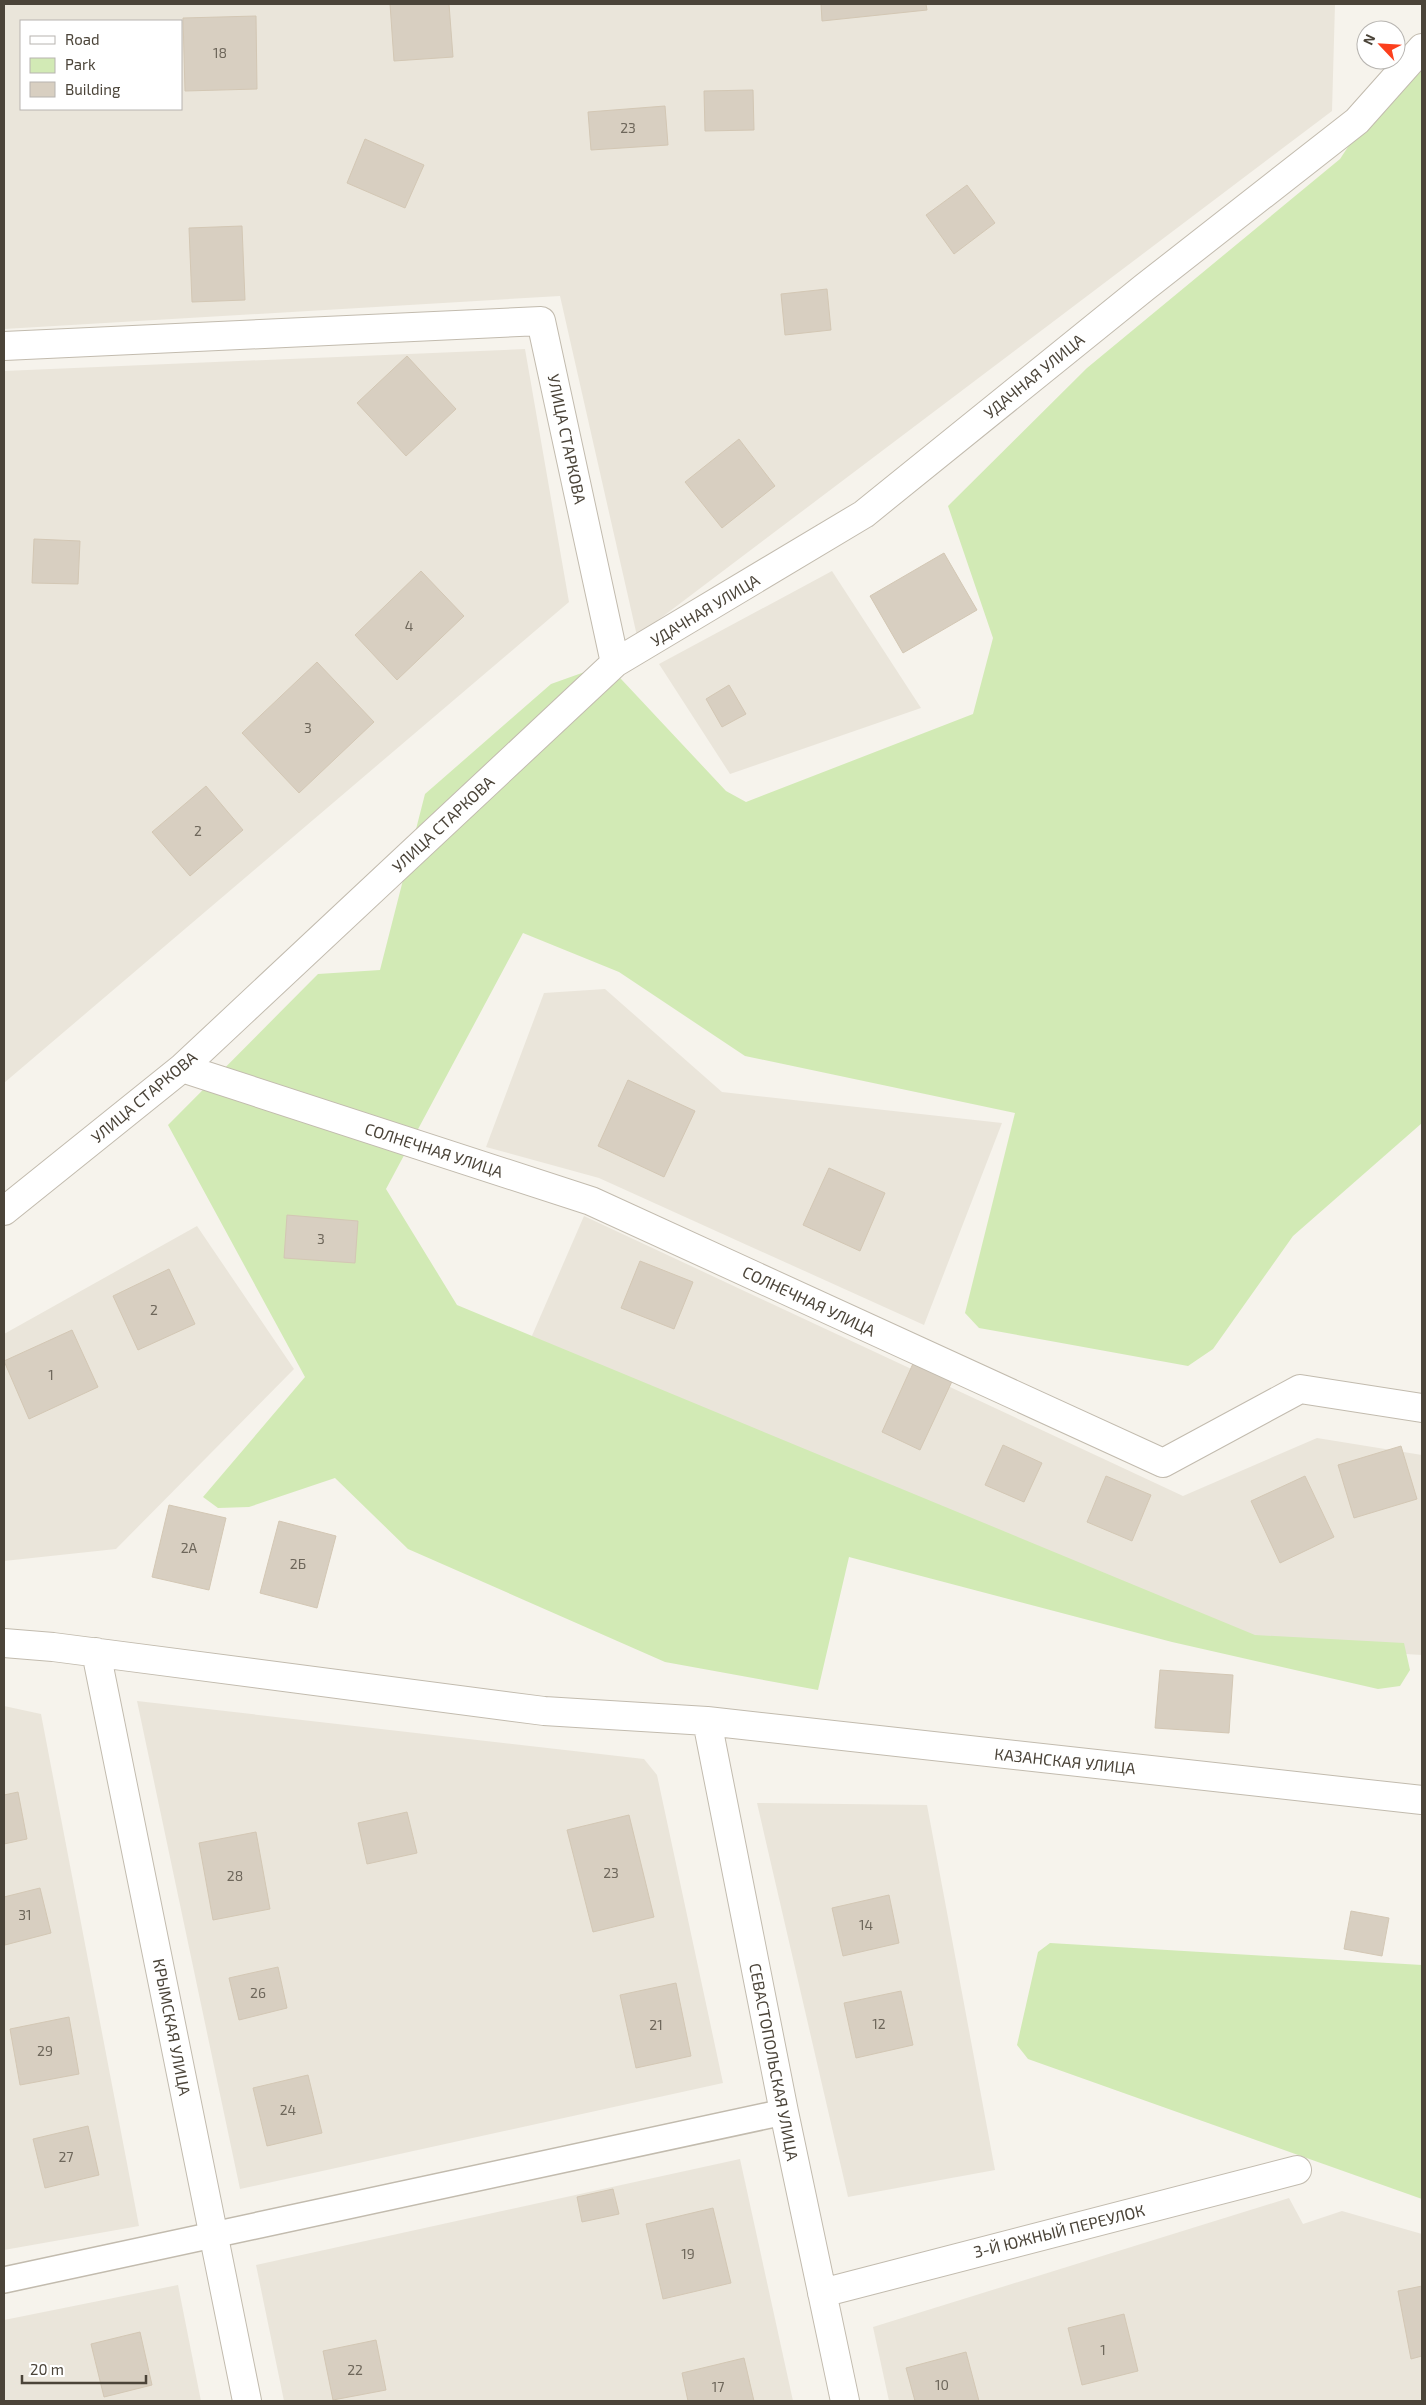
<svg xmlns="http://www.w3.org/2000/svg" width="1426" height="2405" font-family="'Exo 2',sans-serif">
<rect width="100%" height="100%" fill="#f6f3ec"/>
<path fill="#eae5da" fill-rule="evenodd" d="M4,4H1335L1332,111L637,636L560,296L4,329ZM21,21H181V109H21Z
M525,349L569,602L4,1083V371Z
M832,571L921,708L730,774L659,664Z
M605,989L722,1092L1002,1123L924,1325L599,1178L486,1147L544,993Z
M584,1216L1183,1496L1317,1438L1422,1455V1655L1243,1644L531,1338Z
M197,1226L294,1369L116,1549L4,1561V1334Z
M137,1701L644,1759L657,1775L723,2083L240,2189Z
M4,1706L41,1714L139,2226L4,2250Z
M757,1803L927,1805L995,2170L848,2197Z
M740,2159L793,2401H284L256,2265Z
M1289,2198L1303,2224L1342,2211L1422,2234V2401H889L873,2327Z
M178,2285L201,2401H4V2320Z"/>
<path fill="#d2eab5" d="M1422,35V1123L1293,1236L1213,1349L1188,1366L979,1328L965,1313L1015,1113L745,1056L619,972L523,933L386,1189L457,1305L1255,1635L1404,1643L1410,1670L1400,1686L1378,1689L1172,1642L849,1557L818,1690L665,1662L408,1549L335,1478L249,1507L218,1508L203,1497L305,1377L168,1125L318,974L380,970L425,794L551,684L607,664L726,791L746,802L973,714L993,638L948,506L1087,368L1340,159Z
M1050,1943L1422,1965V2199L1028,2059L1017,2045L1038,1952Z"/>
<path fill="#d8cfc1" stroke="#d3c7b4" d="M390,4H449L453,57L394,61Z
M821,4H926L927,10L822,21Z
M256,16L257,89L185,91L183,18Z
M753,90L754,130L705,131L704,91Z
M665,106L668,145L591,150L588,112Z
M365,139L424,165L405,208L347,183Z
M967,185L995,223L954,254L926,215Z
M242,226L245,300L192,302L189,228Z
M827,289L831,330L785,335L781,294Z
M407,356L456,409L406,456L357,403Z
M739,439L775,486L722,528L685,482Z
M34,539L80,541L78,584L32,583Z
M944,553L977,610L903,653L870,596Z
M421,571L464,616L397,680L355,635Z
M317,662L374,722L299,793L242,733Z
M729,685L746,714L722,727L706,699Z
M206,786L243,830L190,876L152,832Z
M628,1080L695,1111L664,1177L598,1146Z
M829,1168L885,1193L860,1251L803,1225Z
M287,1215L358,1221L355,1263L284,1258Z
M640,1261L693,1282L674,1329L621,1308Z
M169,1269L195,1324L138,1350L113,1296Z
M72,1330L98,1387L29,1419L4,1361Z
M916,1357L955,1375L920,1450L882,1432Z
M1003,1445L1042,1463L1024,1502L985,1485Z
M1401,1446L1417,1499L1354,1518L1338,1465Z
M1106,1476L1151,1495L1132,1541L1087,1522Z
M1305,1476L1334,1537L1280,1563L1251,1501Z
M169,1505L226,1518L209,1590L152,1577Z
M279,1521L336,1536L317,1608L260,1593Z
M1160,1670L1233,1675L1229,1733L1155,1728Z
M18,1792L27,1839L4,1844V1795Z
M407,1812L417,1853L367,1864L358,1823Z
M629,1815L654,1917L593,1932L567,1830Z
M256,1832L270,1909L213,1920L199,1843Z
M40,1888L51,1933L5,1945L4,1897Z
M889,1895L899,1943L843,1956L832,1908Z
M1351,1911L1389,1918L1382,1956L1344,1949Z
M278,1967L287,2008L239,2020L229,1978Z
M676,1983L691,2056L636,2068L620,1995Z
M901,1991L913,2045L856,2058L844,2003Z
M69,2017L79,2074L20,2085L10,2029Z
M308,2075L322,2133L267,2146L253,2088Z
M88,2126L99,2175L45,2188L33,2139Z
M613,2189L619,2214L582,2222L577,2197Z
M713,2208L731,2283L663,2299L646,2224Z
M1422,2286V2356L1411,2359L1398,2291Z
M1124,2314L1138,2371L1082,2385L1068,2328Z
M140,2332L152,2385L104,2397L91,2344Z
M376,2340L386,2390L333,2400L323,2351Z
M966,2352L979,2401H915L906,2368Z
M744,2358L754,2401H688L682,2373Z"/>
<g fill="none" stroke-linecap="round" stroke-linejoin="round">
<g stroke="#c2bbae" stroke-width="28">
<path id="service" d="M4,2280L784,2112"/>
</g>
<g stroke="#c2bbae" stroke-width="30">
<path id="minor" d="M4,346L541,321L615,663L182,1068L4,1211
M615,663L864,514L1145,287L1357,121L1422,48
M182,1068L591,1201L1163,1463L1300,1389L1422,1408
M4,1643L53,1647L544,1711L707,1721L1422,1800
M96,1652L247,2401
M707,1721L784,2112L845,2401
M822,2293L1297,2170"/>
</g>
<use href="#service" stroke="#fff" stroke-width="25"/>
<use href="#minor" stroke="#fff" stroke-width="28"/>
</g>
<g text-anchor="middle" stroke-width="4.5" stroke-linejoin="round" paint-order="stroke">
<g font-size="14" fill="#6e675b">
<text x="220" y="58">18</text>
<text x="628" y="133">23</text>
<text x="409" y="631">4</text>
<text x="308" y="733">3</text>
<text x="198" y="836">2</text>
<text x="321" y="1244">3</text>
<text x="154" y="1315">2</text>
<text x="51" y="1380">1</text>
<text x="189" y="1553">2А</text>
<text x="298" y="1569">2Б</text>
<text x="611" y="1878">23</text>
<text x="235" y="1881">28</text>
<text x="25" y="1920">31</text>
<text x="866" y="1930">14</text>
<text x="258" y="1998">26</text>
<text x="879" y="2029">12</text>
<text x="656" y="2030">21</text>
<text x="45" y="2056">29</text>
<text x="288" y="2115">24</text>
<text x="66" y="2162">27</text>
<text x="688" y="2259">19</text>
<text x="1103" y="2355">1</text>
<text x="355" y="2375">22</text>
<text x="942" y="2390">10</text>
<text x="718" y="2392">17</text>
</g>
<g font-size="16" fill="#4b4439" stroke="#fff">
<text transform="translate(1034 376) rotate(-39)" y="6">УДАЧНАЯ УЛИЦА</text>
<text transform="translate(567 439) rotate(78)" y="6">УЛИЦА СТАРКОВА</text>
<text transform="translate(705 610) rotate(-31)" y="6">УДАЧНАЯ УЛИЦА</text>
<text transform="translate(443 824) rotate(-43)" y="6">УЛИЦА СТАРКОВА</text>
<text transform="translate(144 1097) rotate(-40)" y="6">УЛИЦА СТАРКОВА</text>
<text transform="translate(434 1150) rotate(18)" y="6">СОЛНЕЧНАЯ УЛИЦА</text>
<text transform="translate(809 1301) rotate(25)" y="6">СОЛНЕЧНАЯ УЛИЦА</text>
<text transform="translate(1065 1761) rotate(6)" y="6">КАЗАНСКАЯ УЛИЦА</text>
<text transform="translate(172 2027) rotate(79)" y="6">КРЫМСКАЯ УЛИЦА</text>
<text transform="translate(774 2062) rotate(79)" y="6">СЕВАСТОПОЛЬСКАЯ УЛИЦА</text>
<text transform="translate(1059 2231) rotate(-14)" y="6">3-Й ЮЖНЫЙ ПЕРЕУЛОК</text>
</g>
</g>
<rect width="1426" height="2405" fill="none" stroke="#4b4439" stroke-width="10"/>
<rect x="20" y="20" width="162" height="90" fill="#ffffff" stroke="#b7b4b0"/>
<rect x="30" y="36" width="25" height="8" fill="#ffffff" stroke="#b7b4b0"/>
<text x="65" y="45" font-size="15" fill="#4b4439">Road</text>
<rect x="30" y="58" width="25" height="15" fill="#d2eab5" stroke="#b7b4b0"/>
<text x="65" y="70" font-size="15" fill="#4b4439">Park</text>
<rect x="30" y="82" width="25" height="15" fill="#d8cfc1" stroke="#b7b4b0"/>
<text x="65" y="95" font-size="15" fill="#4b4439">Building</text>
<g transform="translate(1381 45) rotate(295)"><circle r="24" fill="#ffffff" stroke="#b7b4b0"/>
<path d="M0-4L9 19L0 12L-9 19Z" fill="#fc3f1d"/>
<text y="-8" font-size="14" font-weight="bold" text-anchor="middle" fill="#4b4439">N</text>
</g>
<path d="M22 2375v8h124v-8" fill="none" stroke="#4b4439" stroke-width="2.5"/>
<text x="30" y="2375" font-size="15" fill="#4b4439" stroke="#ffffff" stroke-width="4" paint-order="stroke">20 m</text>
</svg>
